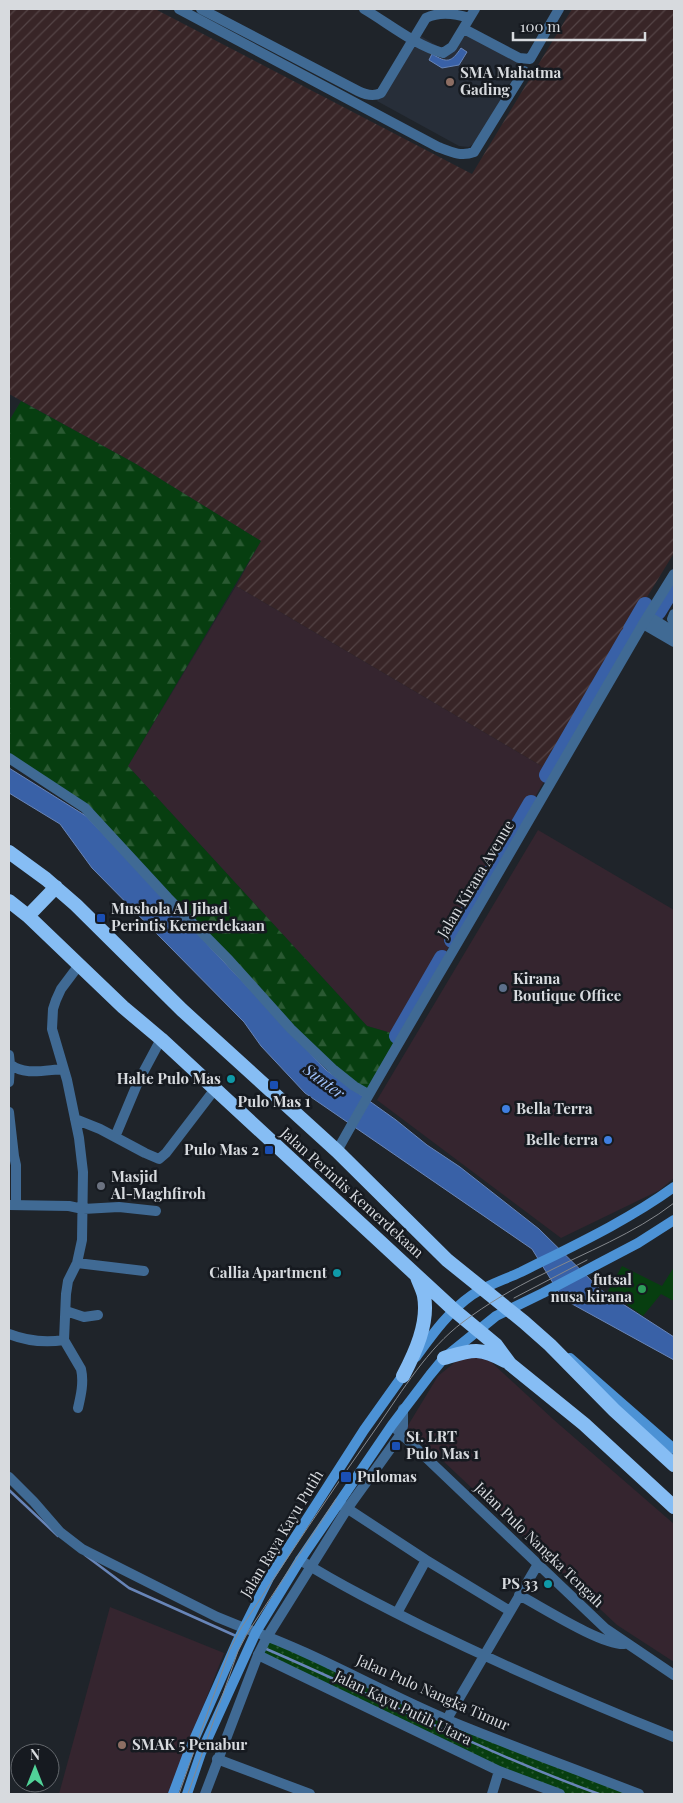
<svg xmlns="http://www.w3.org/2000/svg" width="683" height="1803" font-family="'Playfair Display',serif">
<defs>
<pattern id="industrial-furrows" width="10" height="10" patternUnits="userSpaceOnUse" patternTransform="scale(1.25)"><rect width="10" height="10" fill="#382527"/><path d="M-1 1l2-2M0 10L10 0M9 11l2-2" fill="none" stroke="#544446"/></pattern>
<pattern id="grass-dots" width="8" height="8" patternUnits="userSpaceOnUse" patternTransform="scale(1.25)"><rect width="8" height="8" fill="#073e10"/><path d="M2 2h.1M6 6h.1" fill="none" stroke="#2a5932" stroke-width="1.8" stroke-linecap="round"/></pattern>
<pattern id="forest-firs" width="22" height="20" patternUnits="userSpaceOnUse" patternTransform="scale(1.25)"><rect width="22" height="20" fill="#073e10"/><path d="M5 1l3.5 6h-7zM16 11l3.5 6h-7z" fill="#2a5932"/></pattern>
</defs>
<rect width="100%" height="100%" fill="#1f242a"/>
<path fill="#35252f" d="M236,586L550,771L398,1035L367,1026L128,766Z
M538,830L674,910V1178L660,1190L561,1238L377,1100Z
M464,1355L489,1360L554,1420L674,1524V1662L617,1625L407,1427L438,1376Z
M110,1607L224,1653L169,1794H59Z"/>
<path fill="url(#industrial-furrows)" d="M9,9H155L472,174L572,9H674V553L628,628L550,771L236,586L261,541L136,464L9,394Z"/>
<path fill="#272e39" d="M467,32L521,64L477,141L469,147L459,146L377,101L419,35L443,49Z"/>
<path fill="url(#grass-dots)" d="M267,1637L447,1719L639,1794H560L258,1655Z"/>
<path fill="url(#forest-firs)" d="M21,401L136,464L261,541L128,766L367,1026L398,1035L365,1092L334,1070L85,808L9,758V421Z"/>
<path fill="#073e10" d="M622,1266L662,1286L674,1267V1301L661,1294L643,1316L608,1291Z"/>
<path fill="#3961a7" stroke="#6885b8" d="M461,48L467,52L459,65L442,68L429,60L432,54C447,63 451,63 461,48Z
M9,768L86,816L326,1070L396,1120L427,1145L460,1167L539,1229L601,1290L674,1337V1360L563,1299L532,1249L305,1093L261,1046L244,1022L92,868L60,824L9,793Z"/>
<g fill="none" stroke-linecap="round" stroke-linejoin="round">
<path stroke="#6885b8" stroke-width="2.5" d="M9,1490L58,1536
M85,1555L129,1588L236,1636
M264,1648C376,1696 485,1753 599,1794"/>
<path stroke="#3961a7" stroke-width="16" d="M658,612L674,586
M631,629L645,605
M547,775L628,635
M452,940L531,803
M397,1036L442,958"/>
<path stroke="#406a94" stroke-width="10" d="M179,9L438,147C451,152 461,157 474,152L524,71
M201,9L358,91C366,95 373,97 381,93L426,18C440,11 454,13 469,18
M364,9C388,23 416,46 443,53L452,47L475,9
M464,29L519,58L530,59L559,9
M674,614L672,619L674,622
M648,616L674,632
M643,624L674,642
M9,1055L10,1064C24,1076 45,1070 63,1069
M9,1082L10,1064
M9,1112L14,1156H9
M75,1119L100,1129L145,1153L159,1159L166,1153L215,1089
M115,1137L138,1082L161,1039
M14,1156L16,1165V1205
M9,1205L69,1206L83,1209L119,1207L156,1211
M77,1263L144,1271
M66,1311L84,1317L98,1315
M9,1334C27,1341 45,1343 64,1340
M78,1408C81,1395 84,1382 81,1369L64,1340L66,1294L68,1281L77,1263L82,1240L83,1172L79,1138L67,1080L52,1029L53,1009L56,1000L61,989L79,965
M396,1429L606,1629L674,1675
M9,1477L34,1502L60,1532L82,1549L217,1617L244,1628
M342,1505L426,1560L510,1611
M300,1560C340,1585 382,1606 424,1627C506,1667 589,1703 674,1737
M519,1595C542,1607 601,1645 624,1644
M397,1613L426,1560
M258,1655L499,1771L560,1794
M447,1719L538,1564
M217,1759L310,1794
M492,1794L499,1771"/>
<path stroke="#406a94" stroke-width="10" d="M9,758L85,808L168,898L229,960L291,1029L334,1070L354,1086L368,1094
M337,1151C387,1061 441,972 493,882C543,796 593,710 643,624L674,574
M244,1628C314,1652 379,1691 448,1720C511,1746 575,1769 639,1794
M205,1794L258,1655L267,1637L347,1509L401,1434L403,1426V1409"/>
<path stroke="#4c92d5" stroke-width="10" d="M416,1357C432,1335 449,1311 472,1295C487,1285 504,1280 521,1272C573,1246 627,1221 674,1187
M570,1358L674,1449
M173,1794L189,1751L237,1642L269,1578L364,1430L406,1371
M187,1794L201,1753L256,1632L300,1560L392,1425L430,1375L444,1358L496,1316L543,1293L598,1264L638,1243L674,1220"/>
<path stroke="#86bdf4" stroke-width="14" d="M9,852L46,879L76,905L182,1010L337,1151L447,1260L524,1322L550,1345L614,1410L674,1465
M9,901L28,916L123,1007L161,1039L455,1311L496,1345L510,1364L584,1424L674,1507
M28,916L56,887
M444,1358C471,1350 479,1346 505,1361
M403,1376C415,1353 429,1323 424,1296C423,1290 419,1283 417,1277"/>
<path stroke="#84888d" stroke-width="1" d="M514,1298L587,1260
M179,1794L230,1649L241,1628C286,1560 330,1493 377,1427C403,1390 427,1349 463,1322C487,1304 514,1288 541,1275C586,1252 634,1234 674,1203
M188,1794L238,1651L248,1632L336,1499"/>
</g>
<g fill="#8d6e63" stroke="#161a20" stroke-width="2">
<circle cx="450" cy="82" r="5"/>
<circle cx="122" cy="1745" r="5"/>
</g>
<g fill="#1a4fb4" stroke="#161a20" stroke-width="2">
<rect x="96" y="913" width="10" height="10" rx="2.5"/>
<rect x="269" y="1080" width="10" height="10" rx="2.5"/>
<rect x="264" y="1145" width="10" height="10" rx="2.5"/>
<rect x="391" y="1441" width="10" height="10" rx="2.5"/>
<rect x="340" y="1471" width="12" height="12" rx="2.5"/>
</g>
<circle fill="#5c6f8a" stroke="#161a20" stroke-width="2" cx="503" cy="988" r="5"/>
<g fill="#0f9aa8" stroke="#161a20" stroke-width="2">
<circle cx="231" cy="1079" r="5"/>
<circle cx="337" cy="1273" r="5"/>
<circle cx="548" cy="1584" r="5"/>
</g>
<g fill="#3f7fe0" stroke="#161a20" stroke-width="2">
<circle cx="506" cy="1109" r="5"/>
<circle cx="608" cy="1140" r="5"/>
</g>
<circle fill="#6b7280" stroke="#161a20" stroke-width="2" cx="101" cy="1186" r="5"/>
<circle fill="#2e9e5b" stroke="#161a20" stroke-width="2" cx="642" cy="1289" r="5"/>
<g text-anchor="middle" stroke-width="5" stroke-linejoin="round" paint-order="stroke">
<g font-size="15" font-weight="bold" fill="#d7dade" stroke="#161a20" text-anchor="start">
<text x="460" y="78">SMA Mahatma<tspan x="460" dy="17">Gading</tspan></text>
<text x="111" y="914">Mushola Al Jihad<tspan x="111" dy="17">Perintis Kemerdekaan</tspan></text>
<text x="513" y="984">Kirana<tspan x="513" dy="17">Boutique Office</tspan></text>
<text x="221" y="1084" text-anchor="end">Halte Pulo Mas</text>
<text x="274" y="1107" text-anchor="middle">Pulo Mas 1</text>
<text x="516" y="1114">Bella Terra</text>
<text x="598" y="1145" text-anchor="end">Belle terra</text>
<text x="259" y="1155" text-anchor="end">Pulo Mas 2</text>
<text x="111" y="1182">Masjid<tspan x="111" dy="17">Al-Maghfiroh</tspan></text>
<text x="327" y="1278" text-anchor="end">Callia Apartment</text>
<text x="632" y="1285" text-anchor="end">futsal<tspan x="632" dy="17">nusa kirana</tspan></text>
<text x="406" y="1442">St. LRT<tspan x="406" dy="17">Pulo Mas 1</tspan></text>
<text x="357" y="1482">Pulomas</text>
<text x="538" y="1589" text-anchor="end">PS 33</text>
<text x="132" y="1750">SMAK 5 Penabur</text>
</g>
<g font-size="15" fill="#d7dade" stroke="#161a20">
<text transform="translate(476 879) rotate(-59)" y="5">Jalan Kirana Avenue</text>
<text transform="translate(352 1193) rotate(42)" y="5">Jalan Perintis Kemerdekaan</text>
<text transform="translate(282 1534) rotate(-59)" y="5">Jalan Raya Kayu Putih</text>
<text transform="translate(539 1545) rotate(44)" y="5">Jalan Pulo Nangka Tengah</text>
<text transform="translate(433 1693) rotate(24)" y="5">Jalan Pulo Nangka Timur</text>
<text transform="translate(403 1708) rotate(26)" y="5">Jalan Kayu Putih Utara</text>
</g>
<g font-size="16" font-style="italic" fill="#9dbff9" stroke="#161a20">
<text transform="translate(324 1081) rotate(37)" y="6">Sunter</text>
</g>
</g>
<rect width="683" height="1803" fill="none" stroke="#d7dade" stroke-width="20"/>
<g transform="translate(35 1768)"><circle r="24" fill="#161a20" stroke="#63676c"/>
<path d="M0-4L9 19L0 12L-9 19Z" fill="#51d398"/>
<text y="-8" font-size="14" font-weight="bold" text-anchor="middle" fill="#d7dade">N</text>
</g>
<path d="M513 32v8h132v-8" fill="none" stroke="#d7dade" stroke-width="2.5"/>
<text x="520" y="32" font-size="15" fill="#d7dade" stroke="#161a20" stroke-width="4" paint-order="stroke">100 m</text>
</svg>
